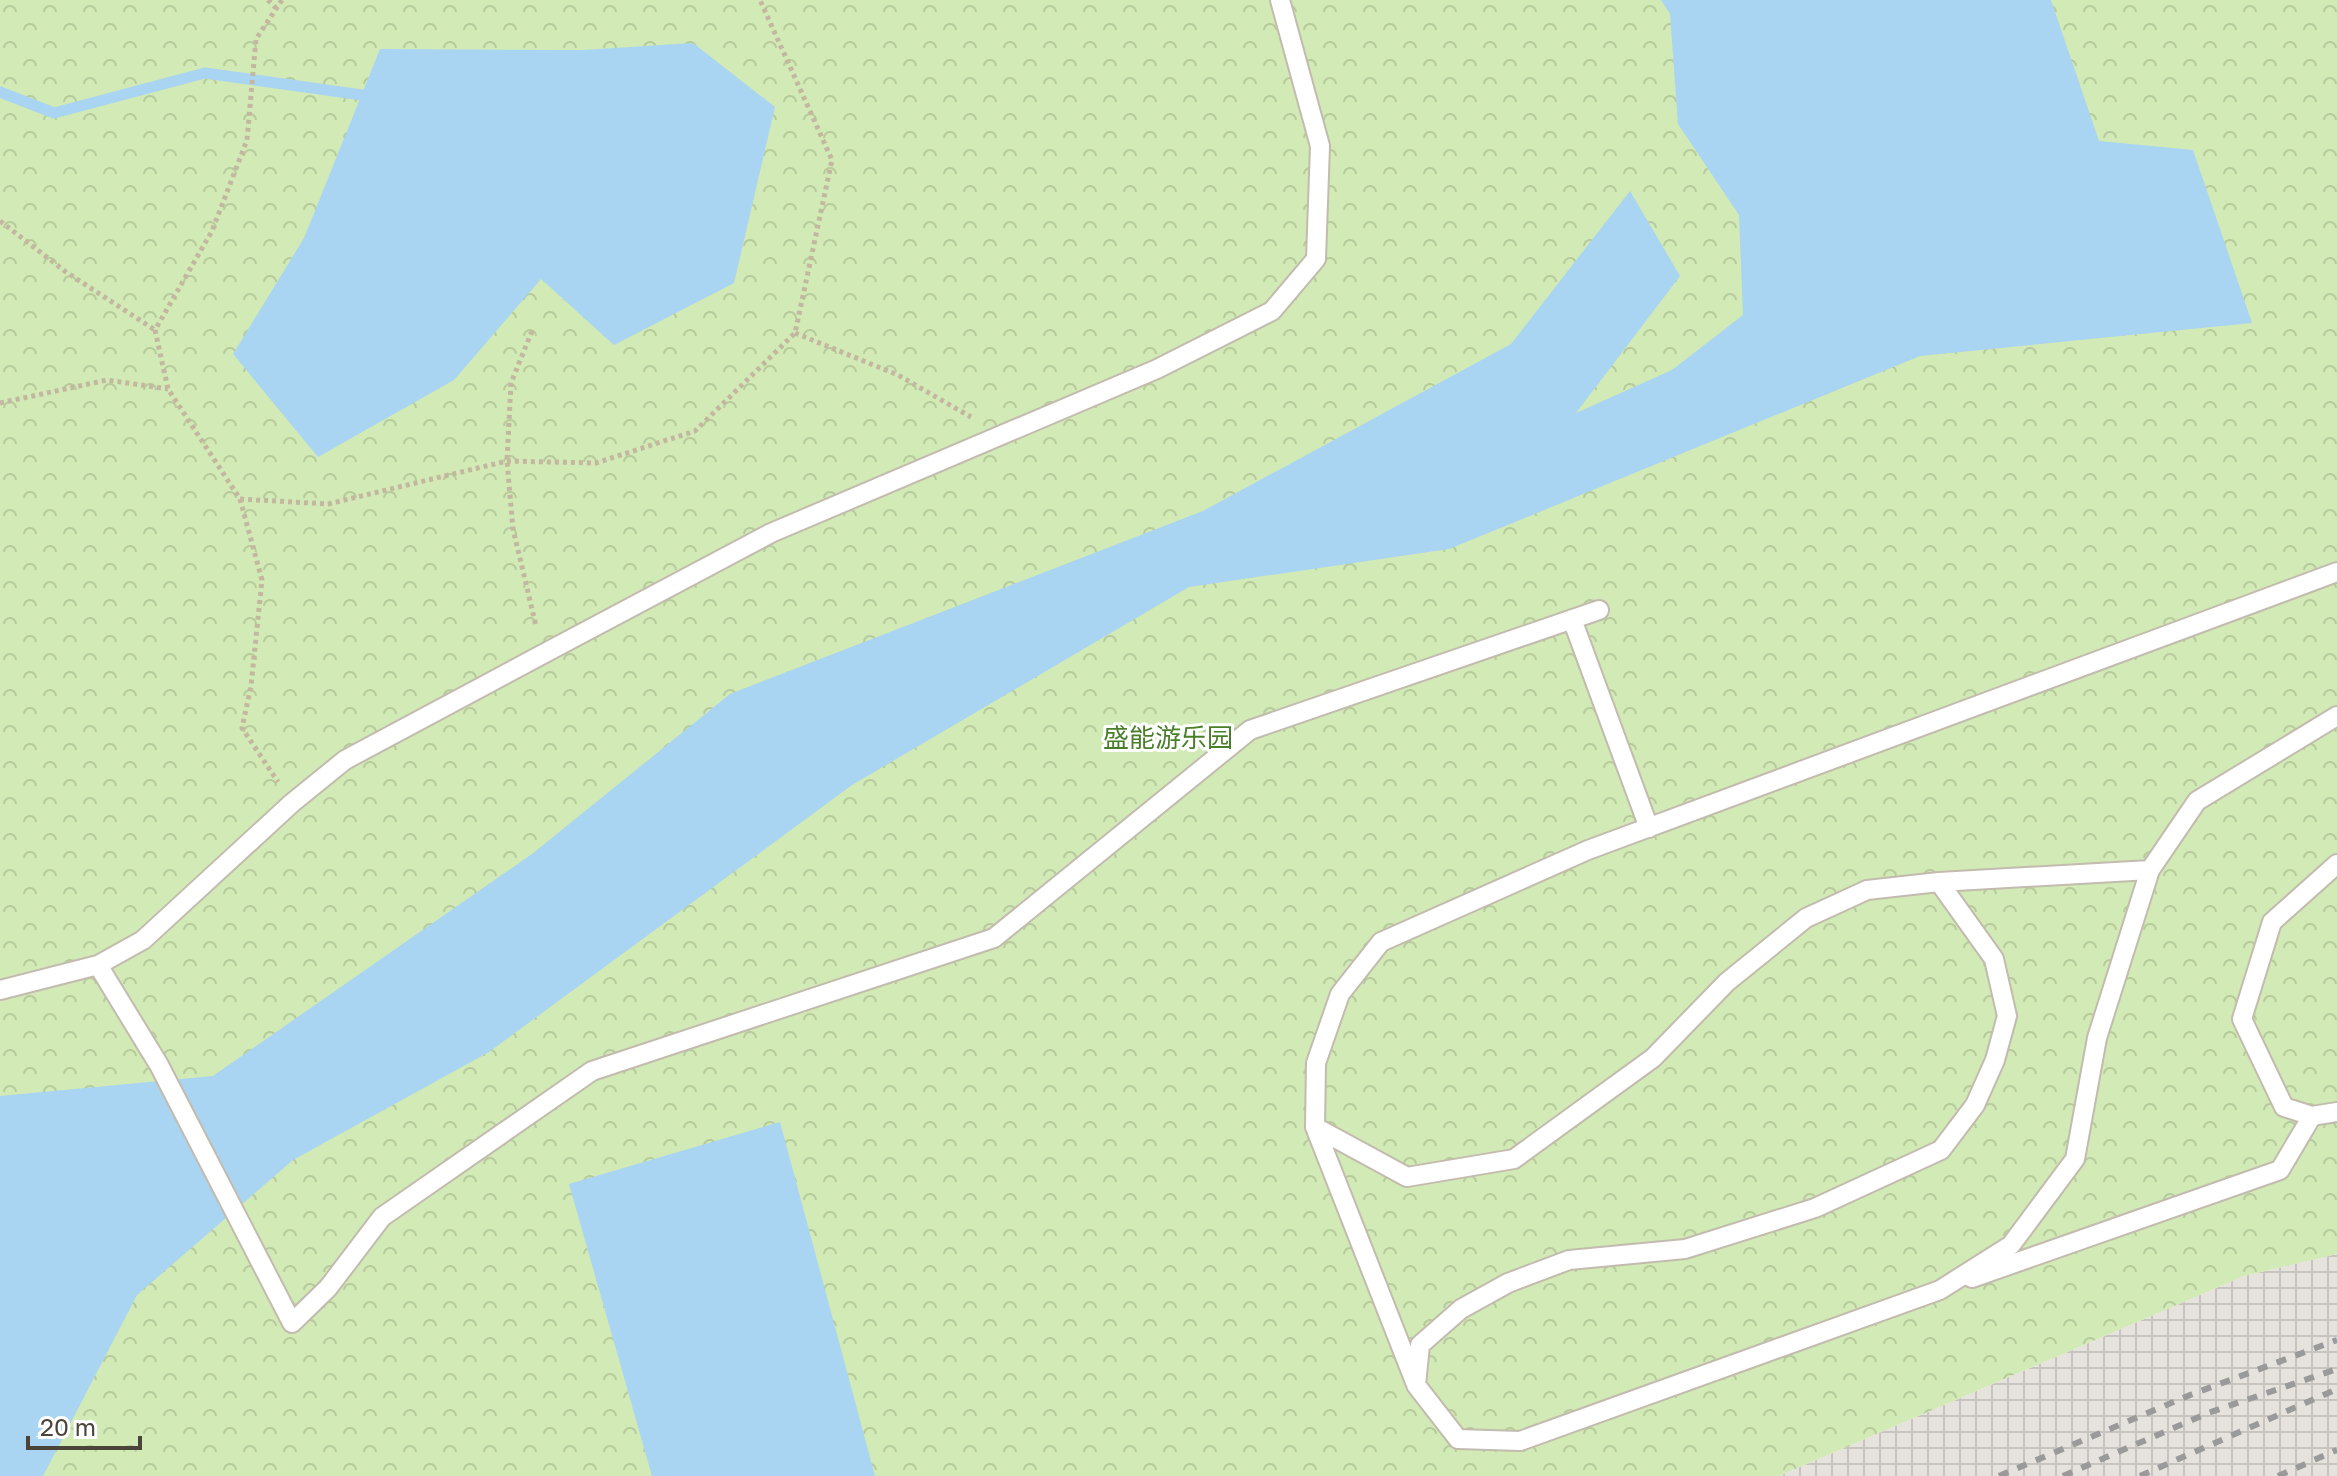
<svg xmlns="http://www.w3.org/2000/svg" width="2337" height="1476" font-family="'Golos Text','Noto Sans SC',sans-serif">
<defs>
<pattern id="industrial-grid" width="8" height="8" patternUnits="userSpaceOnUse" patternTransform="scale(2)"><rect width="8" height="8" fill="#e6e2dd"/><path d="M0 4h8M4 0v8" fill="none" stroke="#c7c3be"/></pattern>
<pattern id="forest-crowns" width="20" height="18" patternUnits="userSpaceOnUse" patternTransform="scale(2)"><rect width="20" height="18" fill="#d2eab5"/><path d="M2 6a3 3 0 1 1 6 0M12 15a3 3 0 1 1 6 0" fill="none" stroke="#b6ca9c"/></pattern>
</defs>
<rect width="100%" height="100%" fill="#f6f3ec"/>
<path fill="url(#industrial-grid)" d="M2337,1254V1476H1779L2244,1276Z"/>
<path fill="url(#forest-crowns)" d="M0,0H2337V1254L2244,1276L1779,1476H0Z"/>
<path fill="#a9d4f2" d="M1661,0H2051L2099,141L2193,150L2252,323L1920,356L1449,549L1189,587L852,785L489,1052L293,1160L137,1295L43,1476H0V1096L213,1076L532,854L730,694L1203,511L1511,344L1630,191L1680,276L1576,413L1672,370L1743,315L1739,215L1678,124L1670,14Z
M693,43L775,107L734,283L614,345L541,279L454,380L318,457L233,354L304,238L380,49L583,50Z
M780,1122L875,1476H652L569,1184Z"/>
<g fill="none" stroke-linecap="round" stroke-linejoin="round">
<path stroke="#a9d4f2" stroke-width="11" d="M0,92L54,113L205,73L362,95"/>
<g stroke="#c2bbae" stroke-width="22">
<path id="service" d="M1572,619L1649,828
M2337,864L2272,922L2242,1019L2284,1107L2312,1116L2337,1112
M2150,870L1939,882L1867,890L1806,918L1727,982L1653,1058L1514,1159L1407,1177L1315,1127L1316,1063L1340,994L1381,942L1588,850L2337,572
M1939,882L1994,959L2007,1016L1995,1060L1975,1105L1941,1150L1815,1208L1685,1249L1569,1260L1508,1283L1461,1309L1420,1345L1416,1385L1458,1439L1520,1441L1940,1290L2011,1245L2075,1159L2097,1038L2150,870L2197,801L2337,716
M98,965L159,1065L292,1323L328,1288L382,1217L592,1071L994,938L1250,730L1599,610
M0,990L98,965L143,940L292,803L345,760L543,654L771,533L1157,369L1272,311L1316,259L1320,146L1280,0
M1315,1127L1415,1382
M1972,1278L2280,1170L2312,1116"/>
</g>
<path stroke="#c4b79f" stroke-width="5" stroke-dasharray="4 4" stroke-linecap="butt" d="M268,0L276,8
M282,0L256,39L247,140L212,231L155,330L168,389L240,499L328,504L507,461L596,463L695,431L795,333L832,160L760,0
M0,221L66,272L155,330
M532,331L511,383L507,461L513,529L536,626
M795,333L898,375L971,417
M0,403L107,380L168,389
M240,499L262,580L251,686L242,728L278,782"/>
<use href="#service" stroke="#fff" stroke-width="18"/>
<path stroke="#9a9a9a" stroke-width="6" stroke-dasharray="10 10" stroke-linecap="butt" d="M1999,1476L2190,1395L2337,1340
M2063,1476L2208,1413L2337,1369
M2140,1476L2337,1389
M2278,1476L2337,1450"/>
</g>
<g text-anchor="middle" stroke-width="6" stroke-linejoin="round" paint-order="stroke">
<g font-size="26" fill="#4a7f2a" stroke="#fff">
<text x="1168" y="747">盛能游乐园</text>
</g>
</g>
<path d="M28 1436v12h112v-12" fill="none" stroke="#4b4439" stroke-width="4"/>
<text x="40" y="1436" font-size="24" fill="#4b4439" stroke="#ffffff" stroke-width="6" paint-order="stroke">20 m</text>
</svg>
